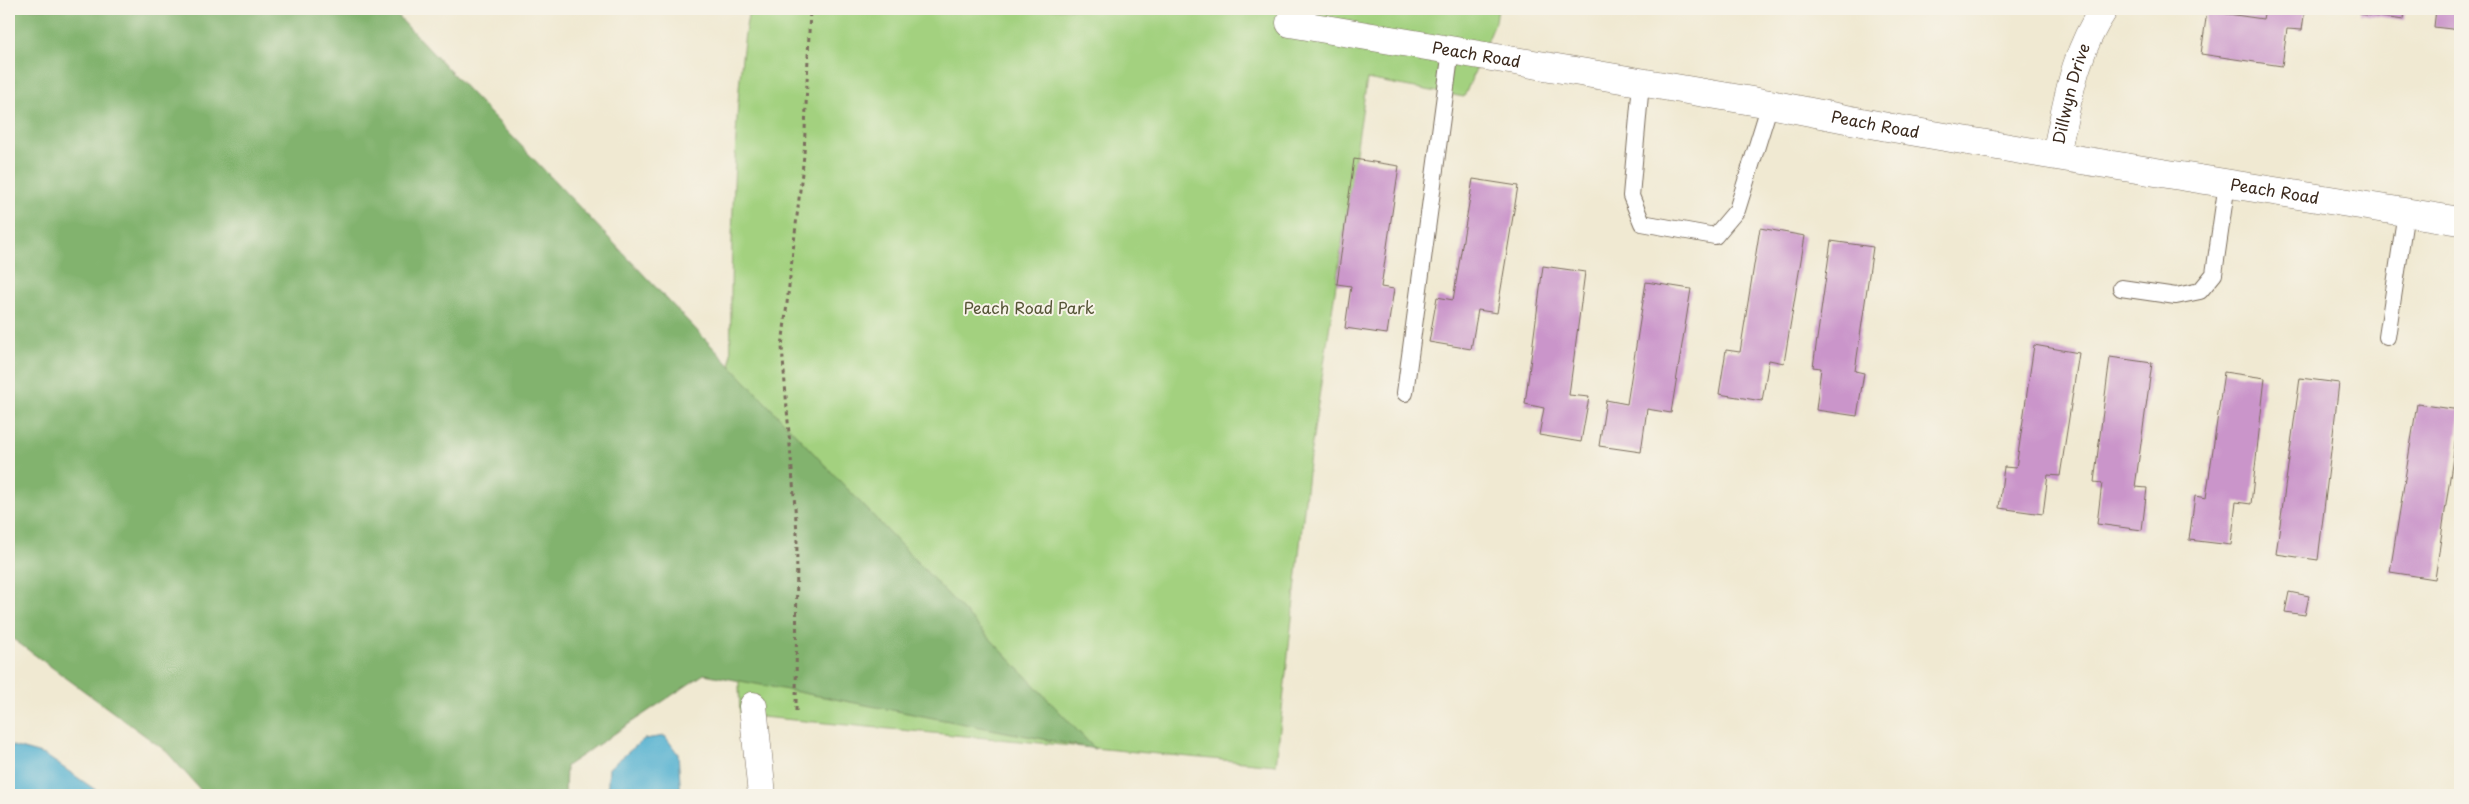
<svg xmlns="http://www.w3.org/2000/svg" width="2469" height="804" font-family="'Playpen Sans',sans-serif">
<rect width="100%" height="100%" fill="#f7f3e8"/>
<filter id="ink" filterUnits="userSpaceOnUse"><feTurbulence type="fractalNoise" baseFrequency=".02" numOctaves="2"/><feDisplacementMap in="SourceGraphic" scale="10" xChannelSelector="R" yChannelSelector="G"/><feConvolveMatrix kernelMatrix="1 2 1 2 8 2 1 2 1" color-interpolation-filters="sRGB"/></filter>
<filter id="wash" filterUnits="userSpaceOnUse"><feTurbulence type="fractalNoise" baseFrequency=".0096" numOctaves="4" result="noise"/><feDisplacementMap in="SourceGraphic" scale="20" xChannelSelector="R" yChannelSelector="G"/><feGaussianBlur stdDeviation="1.12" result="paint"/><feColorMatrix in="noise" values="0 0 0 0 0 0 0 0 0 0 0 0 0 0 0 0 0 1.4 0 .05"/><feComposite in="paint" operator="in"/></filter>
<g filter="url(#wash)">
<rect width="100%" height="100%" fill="#f0e9d2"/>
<path fill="#a3d17f" stroke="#6f7e4e" d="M749,9H1498L1496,21L1464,97L1367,79L1309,463L1276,765L740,715C734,546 727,377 733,208C736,142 737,74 749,9Z"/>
<path fill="#82b36e" stroke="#5e6e46" d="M9,9H391L1095,749L704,674L566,766L565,795H205L166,751L9,636Z"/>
<path fill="#51b0d0" stroke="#466d77" d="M665,736L678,754L681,795H607L609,768L644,739Z
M9,745L45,755L103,795H9Z"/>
<g id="blocks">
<path fill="#ca95ca" d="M2265,9H2305L2302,30L2287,29L2282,66L2201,54L2207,11L2263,19Z
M2360,9H2405L2404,20L2360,14Z
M2436,9H2460V30L2434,27Z
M1354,159L1399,166L1381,287L1394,289L1387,334L1345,328L1351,286L1337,284Z
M1473,179L1518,186L1497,313L1478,310L1471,349L1429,342L1437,297L1453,300Z
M1760,228L1805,236L1784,363L1769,360L1762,401L1719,394L1726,350L1740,352Z
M1831,241L1873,247L1855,371L1864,373L1857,416L1816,410L1821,368L1813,367Z
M1543,266L1585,272L1569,395L1589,397L1581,442L1539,435L1544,408L1525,404Z
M1646,282L1691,289L1671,413L1647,409L1641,452L1599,446L1606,400L1627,404Z
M2034,345L2079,353L2060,476L2048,475L2043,514L1999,508L2004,467L2016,468Z
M2110,357L2152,363L2135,487L2147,488L2142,530L2097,524L2102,483L2094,482Z
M2224,372L2265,378L2251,504L2236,502L2231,545L2189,540L2195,496L2206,498Z
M2300,378L2339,383L2318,560L2276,554Z
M2417,404L2460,410L2435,579L2390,572Z
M2289,592L2309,596L2305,615L2285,612Z"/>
</g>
</g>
<g filter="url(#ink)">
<use href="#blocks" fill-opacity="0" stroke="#7a6d5d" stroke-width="1"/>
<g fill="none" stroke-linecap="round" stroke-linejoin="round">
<g stroke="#7a6d5d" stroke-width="18">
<path id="service" d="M1641,83L1631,196L1642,223L1715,236L1737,210L1770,104
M2121,288L2176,296L2200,291L2214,274L2227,183
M2387,337L2406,212
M1405,393L1451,50"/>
</g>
<g stroke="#7a6d5d" stroke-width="29">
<g id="minor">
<path id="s1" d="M1290,23L1770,104L1887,127L2044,154L2460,221"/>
<path id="s2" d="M2056,154C2068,101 2073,55 2104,9"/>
<path d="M753,706L762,795"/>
</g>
</g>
<path stroke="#7a6d5d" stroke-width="3" stroke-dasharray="4 4" stroke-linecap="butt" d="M796,711L797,532L782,347L804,155L810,9"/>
<use href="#service" stroke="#fff" stroke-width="16"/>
<use href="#minor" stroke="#fff" stroke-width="28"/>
</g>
</g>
<g text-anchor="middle" stroke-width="4" stroke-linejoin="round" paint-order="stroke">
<g font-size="16" fill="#3b2a1e" stroke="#f7f3e8">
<text dy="6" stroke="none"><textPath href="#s1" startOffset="189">Peach Road</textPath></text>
<text dy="6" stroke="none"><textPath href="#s2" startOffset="62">Dillwyn Drive</textPath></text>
<text dy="6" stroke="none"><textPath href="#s1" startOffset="594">Peach Road</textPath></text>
<text dy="6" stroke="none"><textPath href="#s1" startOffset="999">Peach Road</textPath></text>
</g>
<g font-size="16" fill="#555436" stroke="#f7f3e8">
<text x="1029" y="314">Peach Road Park</text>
</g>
</g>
<rect width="2469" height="804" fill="none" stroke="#f7f3e8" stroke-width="30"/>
</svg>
